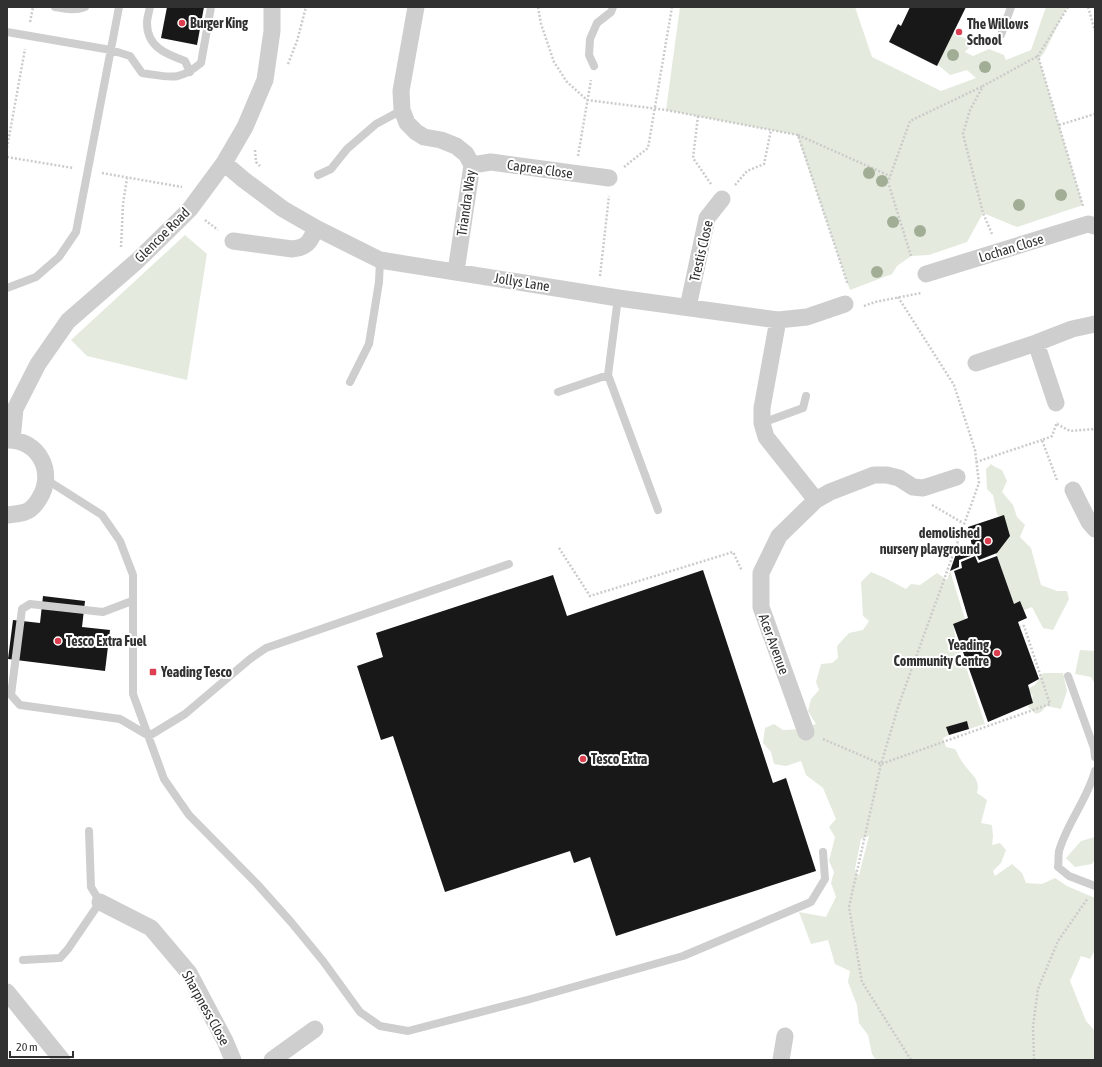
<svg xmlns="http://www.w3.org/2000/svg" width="1102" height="1067" font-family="'Asap Condensed',sans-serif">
<rect width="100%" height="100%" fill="#fff"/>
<path fill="#e4eadd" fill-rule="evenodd" d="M680,7H855L872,57L941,91L976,78L967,70L950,75L936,63L947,31L974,42L965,52L973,56L989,49L1004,55L1006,60L1031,50L1046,7H1067L1044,53L1039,59L1083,205L1017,227L983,213L967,242L929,255L911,256L897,266L892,274L850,290L797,135L666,110Z
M185,235L207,254L187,380L87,356L71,340Z
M991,464L995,467L1002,470L1007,481L1002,492L1013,505L1017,517L1025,525L1020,537L1031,548L1041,585L1057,591H1067L1069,599L1053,630L1043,628L1032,607L1024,610L1014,604L991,540L1006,524L997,514L993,495L987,489L986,469Z
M950,571L965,619L953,624L955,636L962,655L985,724L969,729L967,721L947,727L949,735L943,738L946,747L955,749C958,754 960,759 963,763C970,774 981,778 977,793L987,800L981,823L992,825L993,837L992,845L1000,843L1006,850L1001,863L993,871L995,876L1012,864L1022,873L1026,883L1042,884L1055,878L1067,886L1095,898V950L1090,959L1081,956L1070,981L1086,1021L1095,1031V1060H876L872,1054L868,1035L859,1023L857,1005L848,982L850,971L835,964L828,940L811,944L799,912L826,917L836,897L831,883L834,872L829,861L835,837L829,827L836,819L823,788L806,775L801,761L786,766L774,764L771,752L763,743L765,728L774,724L783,730L802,729L816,724L808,711L811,699L819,690L816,682L821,664L832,663L838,658L837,646L849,633L863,630L869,621L863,616L861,582L871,572L885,578L906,589L911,584L920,585L937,573L947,580ZM869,836L859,875H858L855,869L861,839Z
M1080,650L1095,651V684L1091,677L1075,674Z
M1043,673H1063L1067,691L1061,709L1046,706L1041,712L1036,714L1028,707L1033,696L1027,689L1035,685Z
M1095,837V859L1092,864L1075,867L1066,858L1081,841Z"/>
<path fill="#181818" d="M167,7H204L197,45L161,38Z
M910,7H966L937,66L889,42L898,24L901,26Z
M1004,515L1010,536L997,553L979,560L976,554L959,560V567L950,571L957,551L972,546L968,527Z
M975,556L978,563L997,556L1014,604L1020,601L1027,618L1018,622L1039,679L1028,685L1033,703L988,722L953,624L968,618L954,571L962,568L961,562Z
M703,570L773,783L786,778L816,871L616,936L590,857L574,863L570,851L445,892L393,736L381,740L357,666L383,657L376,633L553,575L567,616Z
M43,596L85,601L82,627L110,630L105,671L8,659L13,620L40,623Z
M967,721L969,729L949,735L946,727Z"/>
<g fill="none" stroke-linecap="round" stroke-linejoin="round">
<path stroke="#cbcbcb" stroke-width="2.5" stroke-dasharray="2 2" stroke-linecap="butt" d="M538,7L541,24L554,62L567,82L587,100L666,110L798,135L848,285
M1068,7L1038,56L1083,206
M1088,7L1095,31
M30,22L33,7
M288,64L297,41L306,7
M698,116L693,158L711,184
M1059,125L1095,114
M798,135L890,176
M7,148L25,49
M255,150L256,162L260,166
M578,156L591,80
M7,157L73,168
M624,167L648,148L672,7
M102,173L182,187
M735,185L747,171L764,164L771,130
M205,220L218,230
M992,234L983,213L963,134L970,110L983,86L1038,56
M121,247L123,204L127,178
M911,256L888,182L910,121L983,86
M600,276L609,196
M898,297L954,385L975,450L979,483L899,704L881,764L849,907L862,982L911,1060
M864,306L875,302L921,293
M1057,424L1070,431L1095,429
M976,462L1042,440
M1057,480L1042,440L1052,436L1057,422
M932,505L963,523
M559,548L590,596L733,552L742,571
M823,739L881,764L1050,704L1024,626L1020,627
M1034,1060L1033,1026L1038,989L1058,941L1088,898"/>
<path stroke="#cecece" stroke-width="8" d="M55,7C66,9 75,11 85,7
M150,7C149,12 147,18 147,23C147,47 166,54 185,61L190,72
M7,32L111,50L130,56L142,73C170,77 178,82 201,63L211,7
M1001,35L1011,7
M594,66L589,55L590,39L597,23L611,12L613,7
M318,175L331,169L347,149L376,124L402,110
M7,288L36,277L59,257L76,232L119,7
M618,298L608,375L658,510
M350,382L369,344L379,282L380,260
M558,392L608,375
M762,423L803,408L806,396
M47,480L102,515L120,541L133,575V694L164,779L189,815L257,884L291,922L323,961L360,1012L380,1026L408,1031L527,1000L683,956L811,902L825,879L823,852
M132,601L103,612L30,604L22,609L11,695L20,705L120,719L149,736
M1068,676L1094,748L1095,757
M149,736L185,714L250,659L266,648L509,564
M1095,771C1087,800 1067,823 1059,851C1058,856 1059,862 1058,867L1069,876L1095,886
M23,960L60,958L68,949L100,902L91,887L89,831"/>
<path stroke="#cecece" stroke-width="17" d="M416,7L401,91L402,110L407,123L416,132L424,137L441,140L456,146L466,154L472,165L456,271
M224,163L244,180L283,209L316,228L380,260L618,298L778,320L807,317L845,304
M472,165L491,162L609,178
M233,241L292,249C308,248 310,241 316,228
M926,274L1088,224L1095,226
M688,307L707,218L722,199
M778,320L762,408V423L766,437L816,500
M1036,343L1056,403
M976,363L1036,343L1072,329L1095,324
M7,440C39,439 56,473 39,499C36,504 31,510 25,512C20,514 13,514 7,515
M12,440L15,409L38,364L68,321L137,261L179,220L190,209L224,163L245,127L265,80L272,31V7
M1073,490L1089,522L1095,529
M806,732L761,607V573L779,536L816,500L830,492L874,475H887L899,478L913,487L923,488L957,477
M100,902L151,928L189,973L225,1041L233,1060
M7,992L62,1060
M272,1060L315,1029
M781,1060L785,1036"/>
</g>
<g fill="#a2ad96">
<circle cx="953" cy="55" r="6"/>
<circle cx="985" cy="67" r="6"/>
<circle cx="869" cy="173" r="6"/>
<circle cx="882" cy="181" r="6"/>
<circle cx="1061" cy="195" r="6"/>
<circle cx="1019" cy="205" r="6"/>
<circle cx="893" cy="222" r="6"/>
<circle cx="920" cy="231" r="6"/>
<circle cx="877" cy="272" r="6"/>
</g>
<g fill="#db3f50" stroke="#fff" stroke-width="1.5">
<circle cx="182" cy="23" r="4"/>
<circle cx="959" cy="32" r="4"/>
<circle cx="988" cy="541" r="4"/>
<circle cx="58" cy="641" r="4"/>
<circle cx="997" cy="653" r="4"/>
<rect x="149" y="668" width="8" height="8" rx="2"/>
<circle cx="583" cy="759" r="4"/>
</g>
<g text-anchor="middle" stroke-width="4" stroke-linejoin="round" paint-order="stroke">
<g font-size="14" font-weight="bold" fill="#313131" stroke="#fff" text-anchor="start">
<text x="190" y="28">Burger King</text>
<text x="967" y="29">The Willows<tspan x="967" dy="16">School</tspan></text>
<text x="980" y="538" text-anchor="end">demolished<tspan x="980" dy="16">nursery playground</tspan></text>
<text x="66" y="646">Tesco Extra Fuel</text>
<text x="989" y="650" text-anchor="end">Yeading<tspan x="989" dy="16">Community Centre</tspan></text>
<text x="161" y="677">Yeading Tesco</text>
<text x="591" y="764">Tesco Extra</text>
</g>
<g font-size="14" fill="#313131" stroke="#fff">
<text transform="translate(540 169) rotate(8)" y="5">Caprea Close</text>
<text transform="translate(466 203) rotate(-82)" y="5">Triandra Way</text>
<text transform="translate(162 235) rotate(-45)" y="5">Glencoe Road</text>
<text transform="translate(1011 248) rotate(-17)" y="5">Lochan Close</text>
<text transform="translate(701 251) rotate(-77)" y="5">Trestis Close</text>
<text transform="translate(522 282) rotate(9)" y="5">Jollys Lane</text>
<text transform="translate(774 644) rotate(70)" y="5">Acer Avenue</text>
<text transform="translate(206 1008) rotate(61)" y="5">Sharpness Close</text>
</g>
</g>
<rect width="1102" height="1067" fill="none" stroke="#313131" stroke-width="16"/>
<path d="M10 1051v6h63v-6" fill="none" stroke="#313131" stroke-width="2"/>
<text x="16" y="1051" font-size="12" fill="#313131" stroke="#ffffff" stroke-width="3" paint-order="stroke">20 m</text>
</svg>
